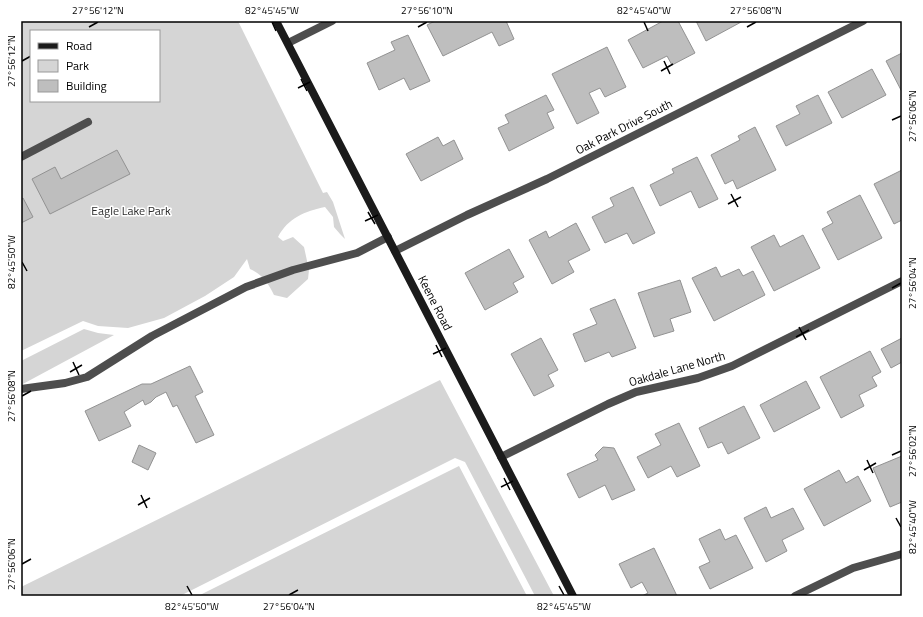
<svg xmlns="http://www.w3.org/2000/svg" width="923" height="617" font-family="'Titillium Web',sans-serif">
<rect width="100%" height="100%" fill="#fff"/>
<path fill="#d5d5d5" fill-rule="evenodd" d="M21,21H238L323,193L327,192L333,202L345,239L340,234L334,227L333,217L325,207C305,211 288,218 278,237L283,241L293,237L304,247L309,270L308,279L287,298L274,295C268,283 263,275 250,269L247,259L234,277L205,296L164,318L128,328L98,326L83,321L21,351ZM31,31H159V101H31Z
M84,329L98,333L114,335L21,385V361Z
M440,380L554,596H535L465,462L455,458L180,596H21V587Z
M459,466L527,596H198Z"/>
<path fill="#bebebe" stroke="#929292" d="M435,21H506L514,39L499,46L492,32L443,56L427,25Z
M663,21H678L695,53L672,65L667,56L643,68L628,40Z
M696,21H743L706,41Z
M408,35L430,81L410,90L404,78L379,90L367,63L395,50L391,42Z
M607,47L626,87L605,97L600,88L589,93L599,113L577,124L552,74Z
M902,53V92L886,61Z
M872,69L886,95L842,118L828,92Z
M546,95L554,110L547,113L554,128L509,151L498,128L509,123L505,115Z
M818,95L832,123L786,146L776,126L800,114L796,106Z
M755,127L776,170L737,189L733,180L725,184L711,155L740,140L738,136Z
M438,137L443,146L454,140L463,159L421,181L406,154Z
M117,150L130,174L50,214L32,179L55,167L61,179Z
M697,157L718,199L699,208L691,191L660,206L650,185L674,173L672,169Z
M902,170V220L894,224L874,184Z
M633,187L655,233L633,244L627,233L605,243L592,217L614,206L610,198Z
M860,195L882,238L838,260L822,229L833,223L827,212Z
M23,198L33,217L21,223V199Z
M576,223L590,250L568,261L574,272L552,284L529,240L546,231L549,238Z
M774,235L780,247L803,235L820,268L774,291L751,247Z
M509,249L524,277L513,283L518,292L485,310L465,273Z
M716,267L721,277L739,269L743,276L753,271L765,295L714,321L692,278Z
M680,280L691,312L670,319L674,331L654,337L638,293Z
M615,299L636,348L612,357L609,352L585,362L573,334L597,324L590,309Z
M541,338L558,370L548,375L554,386L534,396L511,354Z
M902,338V362L891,368L881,349Z
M870,351L881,372L872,377L877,386L859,395L864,406L841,418L820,377Z
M190,366L203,392L195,396L214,435L196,443L177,405L173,407L166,392L156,397L151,402L145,405L143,400L124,412L131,426L99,441L85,411L142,384H151Z
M806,381L820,408L774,432L760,405Z
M744,406L760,438L728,454L722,442L708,448L699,428Z
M679,423L700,466L677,477L671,466L648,478L637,457L661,445L655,434Z
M139,445L156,453L148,470L132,462Z
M603,447L614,448L635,490L612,500L605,485L579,498L567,474L598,460L595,455Z
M902,456V502L890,507L873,468Z
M839,470L846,483L858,476L871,501L824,526L804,489Z
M766,507L771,518L793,508L804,529L782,540L787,551L766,562L744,518Z
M720,529L725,540L736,535L753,568L710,589L699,567L710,562L699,539Z
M654,548L677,596H642L648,593L642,582L631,588L619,564Z"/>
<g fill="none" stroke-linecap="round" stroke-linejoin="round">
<path stroke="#4e4e4e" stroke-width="8" d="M21,157L88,122
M21,389L65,383L87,377L152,336L246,287L293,270L357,253L388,237"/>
<path stroke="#4e4e4e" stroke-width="8" d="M288,43L332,21
M395,251L467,215L547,179L863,21
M501,457L608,404L636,392L698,378L732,366L902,281
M795,596L853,568L902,554"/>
<path stroke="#1b1b1b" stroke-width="8" d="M276,21L573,596"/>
</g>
<path fill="none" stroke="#000" stroke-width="1.5" d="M272,22L276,31M644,22L648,31M89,27L98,22M418,27L427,22M747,27L756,22M22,61L31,56M664,61L670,74M661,71L673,64M301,79L307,91M298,88L310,82M892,120L901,116M731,194L738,207M728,204L741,197M368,212L375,224M365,221L378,215M22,262L27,271M892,288L901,283M799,327L806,340M796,337L809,330M436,345L442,357M433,354L446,348M73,362L79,375M70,372L82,365M22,396L31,391M892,455L901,451M867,460L873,473M864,470L876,463M504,478L510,490M501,487L513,481M141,495L147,508M138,505L150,498M896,518L901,527M22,564L31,559M187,586L192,595M559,586L564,595M289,595L298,590"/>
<g text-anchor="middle" stroke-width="3" stroke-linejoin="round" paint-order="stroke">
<g font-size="12" fill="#000" stroke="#fff">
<text transform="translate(624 127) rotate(-27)" y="4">Oak Park Drive South</text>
<text transform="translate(435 303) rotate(63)" y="4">Keene Road</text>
<text transform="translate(677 369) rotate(-16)" y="4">Oakdale Lane North</text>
</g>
<g font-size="12" fill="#2c2c2c" stroke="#fff">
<text x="131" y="215">Eagle Lake Park</text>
</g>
</g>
<rect width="923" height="617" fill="none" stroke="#ffffff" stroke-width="44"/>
<rect x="30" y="30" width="130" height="72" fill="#ffffff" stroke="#999999"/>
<rect x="38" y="43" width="20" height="6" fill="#1b1b1b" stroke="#999999"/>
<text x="66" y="50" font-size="12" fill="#000000">Road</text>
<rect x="38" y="60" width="20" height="12" fill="#d5d5d5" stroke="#999999"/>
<text x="66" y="70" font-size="12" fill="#000000">Park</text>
<rect x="38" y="80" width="20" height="12" fill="#bebebe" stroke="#999999"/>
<text x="66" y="90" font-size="12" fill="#000000">Building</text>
<rect x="22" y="22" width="879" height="573" fill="none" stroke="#000" stroke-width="1.5"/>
<g font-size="10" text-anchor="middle" fill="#000">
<text x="98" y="14">27°56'12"N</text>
<text x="272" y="14">82°45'45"W</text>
<text x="427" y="14">27°56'10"N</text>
<text x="644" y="14">82°45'40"W</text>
<text x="756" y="14">27°56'08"N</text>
<text transform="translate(11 61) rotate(-90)" y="4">27°56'12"N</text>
<text transform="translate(912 116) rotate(-90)" y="4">27°56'06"N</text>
<text transform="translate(11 262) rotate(-90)" y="4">82°45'50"W</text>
<text transform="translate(912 283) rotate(-90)" y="4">27°56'04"N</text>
<text transform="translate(11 396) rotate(-90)" y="4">27°56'08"N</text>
<text transform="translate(912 451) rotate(-90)" y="4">27°56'02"N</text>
<text transform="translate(912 527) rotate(-90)" y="4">82°45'40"W</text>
<text transform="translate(11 564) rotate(-90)" y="4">27°56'06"N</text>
<text x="192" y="610">82°45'50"W</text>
<text x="289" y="610">27°56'04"N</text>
<text x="564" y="610">82°45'45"W</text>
</g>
</svg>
